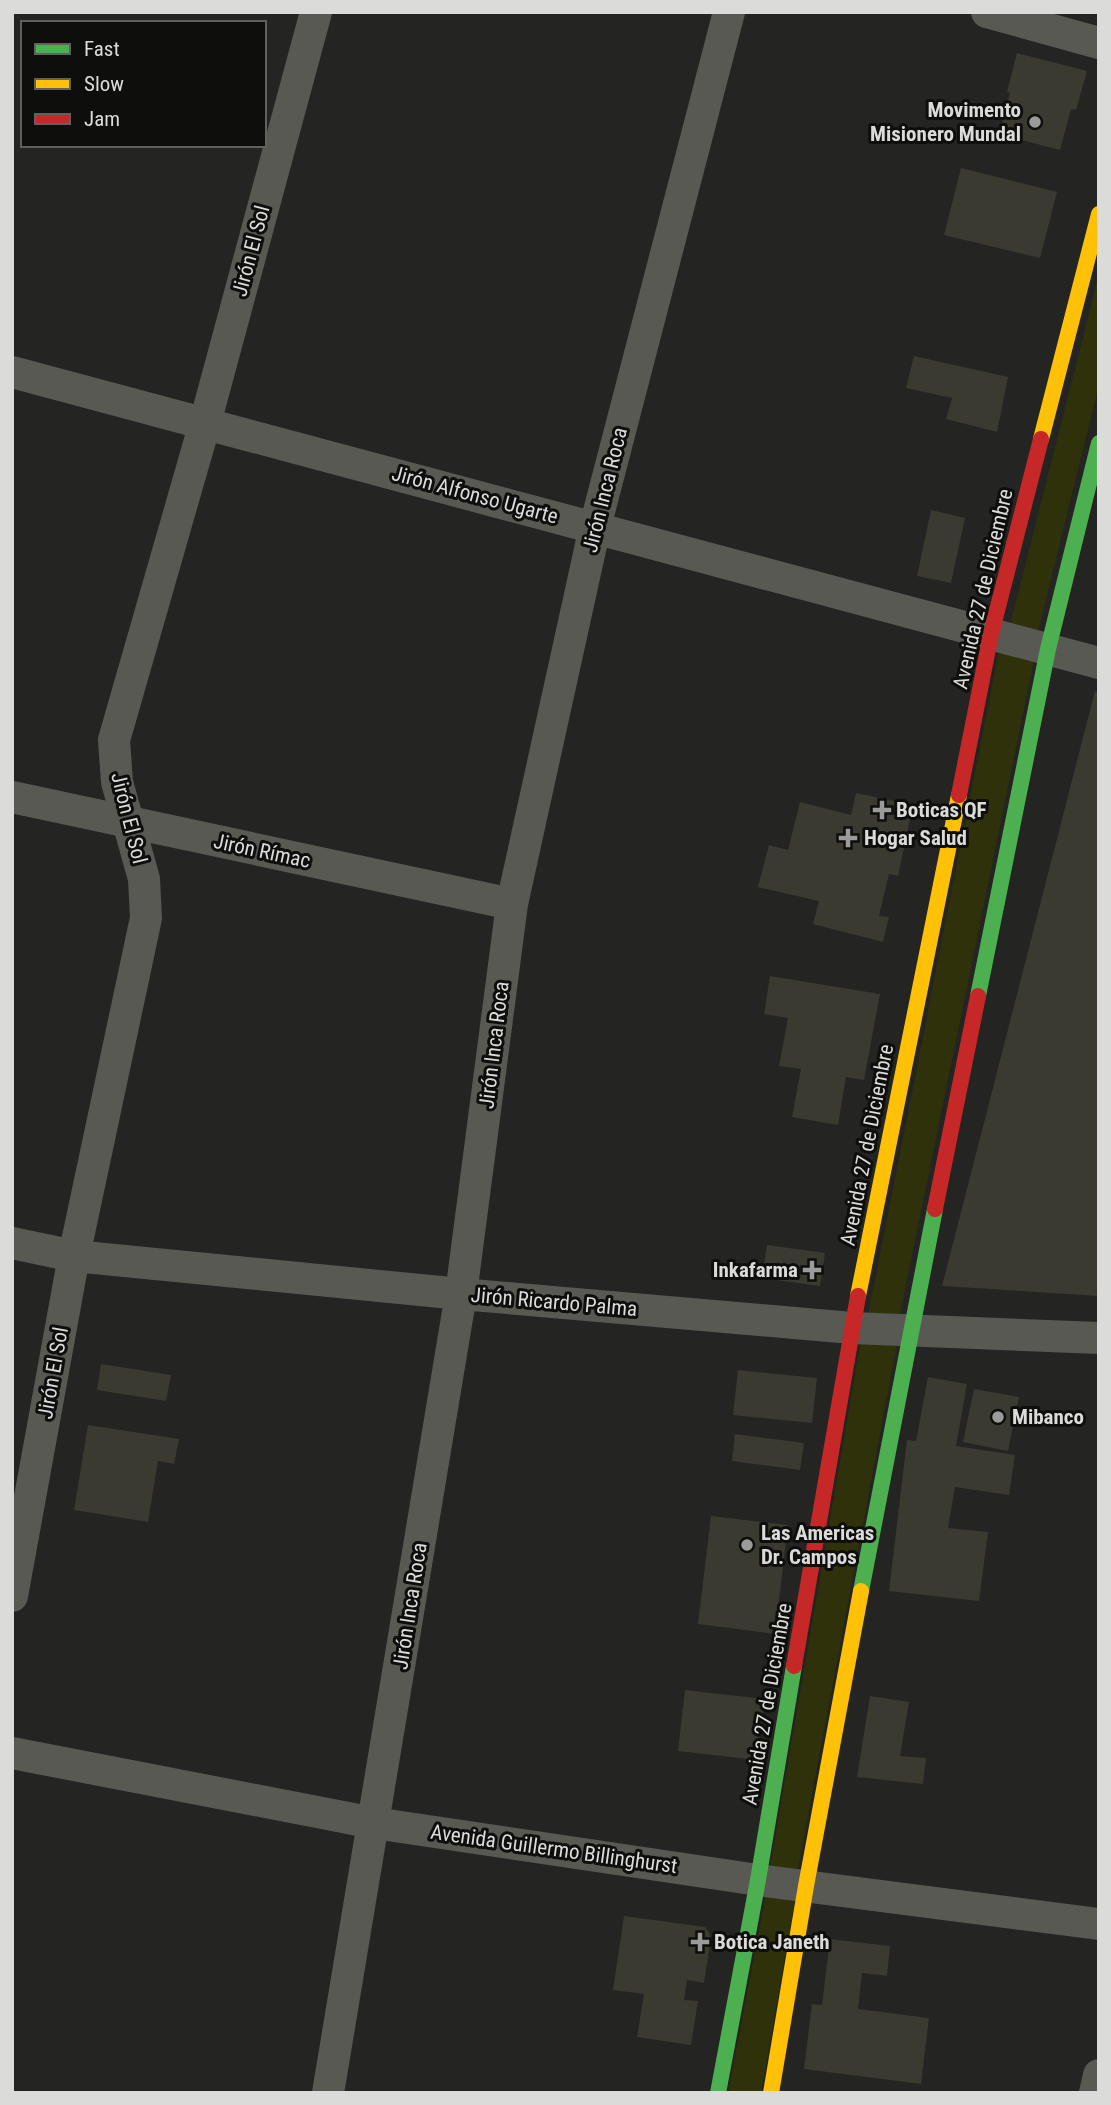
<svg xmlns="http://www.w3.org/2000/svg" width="1111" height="2105" font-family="'Roboto Condensed',sans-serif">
<rect width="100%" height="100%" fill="#242423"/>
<path fill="#2e310a" d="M1099,274V385L1037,636L1010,625Z
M999,651L1034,660L899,1319L868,1315Z
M861,1340L897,1344L797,1873L770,1867Z
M766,1894L795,1900L761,2093H728Z"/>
<path fill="#3a3a30" d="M1017,53L1087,71L1076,110L1071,109L1060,150L999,134L1010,93L1007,92Z
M961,168L1057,192L1040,258L944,235Z
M914,356L1008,377L997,432L946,419L952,398L906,388Z
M931,510L965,518L951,583L917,576Z
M1095,691L1099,692V1296L942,1286Z
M856,793L913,805L898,876L889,874L879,916L889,917L883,942L813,924L819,901L758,887L769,845L788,850L800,802L851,815Z
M770,976L880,994L864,1080L846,1077L838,1125L792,1117L801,1069L779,1066L788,1018L764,1014Z
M767,1245L825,1253L820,1286L762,1278Z
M101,1364L171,1375L166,1401L97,1390Z
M738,1370L817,1378L812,1423L733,1415Z
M928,1377L967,1384L956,1446L1015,1455L1009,1495L955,1487L948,1528L988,1532L979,1601L889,1591L907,1440L916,1441Z
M974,1389L1019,1397L1008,1451L963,1442Z
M88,1425L179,1439L174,1464L158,1461L148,1522L74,1510Z
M735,1434L804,1443L800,1470L732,1461Z
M711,1516L788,1525L775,1634L698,1624Z
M685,1690L764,1699L757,1760L678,1751Z
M870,1696L909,1702L900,1756L926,1758L923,1784L857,1777Z
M624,1916L705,1927L709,1932L711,1938L704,1983L687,1980L684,2000L698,2001L691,2045L637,2037L644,1994L613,1990Z
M830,1939L890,1946L887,1976L862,1973L858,2009L929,2018L921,2084L804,2069L812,2004L822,2005Z"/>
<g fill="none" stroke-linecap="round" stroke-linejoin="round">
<path stroke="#585953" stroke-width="32" d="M987,12L1099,43
M12,372L1099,663
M12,797L512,904
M12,1243L74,1256L461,1294L852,1328L1099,1338
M12,1596L74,1256L146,918L144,879L117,782L114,740L205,423L316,12
M12,1753L374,1823L758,1880L1099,1924
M328,2093L461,1294L512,904L595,527L729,12
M1095,2093L1099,2075"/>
<path stroke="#4caf50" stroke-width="16" d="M978,996L1048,649L1099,443
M861,1591L935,1209
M718,2093L758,1880L794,1666"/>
<path stroke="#ffc107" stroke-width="16" d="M1041,439L1099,214
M858,1296L959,795
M771,2093L806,1886L861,1591"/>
<path stroke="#c62828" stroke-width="16" d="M959,795L991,634L1041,439
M935,1209L978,996
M794,1666L858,1296"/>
</g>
<g fill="#9b9c99" stroke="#0e0e0d" stroke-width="2.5">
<circle cx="1035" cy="122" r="7"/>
<path d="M878.5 799.5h7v7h7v7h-7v7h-7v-7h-7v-7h7z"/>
<path d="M844.5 827.5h7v7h7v7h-7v7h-7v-7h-7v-7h7z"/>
<path d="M808.5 1259.5h7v7h7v7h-7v7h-7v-7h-7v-7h7z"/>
<circle cx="998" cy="1417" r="7"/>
<circle cx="747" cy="1545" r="7"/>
<path d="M696.5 1931.5h7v7h7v7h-7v7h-7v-7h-7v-7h7z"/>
</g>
<g text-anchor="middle" stroke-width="6" stroke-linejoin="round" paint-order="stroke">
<g font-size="21" font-weight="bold" fill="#dbdcd9" stroke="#0e0e0d" text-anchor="start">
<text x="1021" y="117" text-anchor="end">Movimento<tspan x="1021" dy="24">Misionero Mundal</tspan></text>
<text x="896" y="817">Boticas QF</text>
<text x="864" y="845">Hogar Salud</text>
<text x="798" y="1277" text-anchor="end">Inkafarma</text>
<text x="1012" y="1424">Mibanco</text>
<text x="761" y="1540">Las Americas<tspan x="761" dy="24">Dr. Campos</tspan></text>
<text x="714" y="1949">Botica Janeth</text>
</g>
<g font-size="21" fill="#dbdcd9" stroke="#0e0e0d">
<text transform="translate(251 251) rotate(-75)" y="7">Jirón El Sol</text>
<text transform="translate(605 490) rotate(-76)" y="7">Jirón Inca Roca</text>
<text transform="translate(475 495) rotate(15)" y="7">Jirón Alfonso Ugarte</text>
<text transform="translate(983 589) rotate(-77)" y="7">Avenida 27 de Diciembre</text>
<text transform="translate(129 818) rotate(76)" y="7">Jirón El Sol</text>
<text transform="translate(262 851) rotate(12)" y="7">Jirón Rímac</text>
<text transform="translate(494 1045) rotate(-83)" y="7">Jirón Inca Roca</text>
<text transform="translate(867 1145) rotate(-79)" y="7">Avenida 27 de Diciembre</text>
<text transform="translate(554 1302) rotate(5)" y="7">Jirón Ricardo Palma</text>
<text transform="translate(53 1373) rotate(-80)" y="7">Jirón El Sol</text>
<text transform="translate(410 1606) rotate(-81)" y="7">Jirón Inca Roca</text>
<text transform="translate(767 1704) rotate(-80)" y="7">Avenida 27 de Diciembre</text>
<text transform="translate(554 1849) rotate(8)" y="7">Avenida Guillermo Billinghurst</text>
</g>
</g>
<rect width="1111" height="2105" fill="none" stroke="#dbdcd9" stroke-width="28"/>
<rect x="21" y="21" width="245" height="126" fill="#0e0e0d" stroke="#60605f" stroke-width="2"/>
<rect x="35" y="44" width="35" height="10" fill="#4caf50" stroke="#60605f" stroke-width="2"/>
<text x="84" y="56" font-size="21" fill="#dbdcd9">Fast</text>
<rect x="35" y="79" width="35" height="10" fill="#ffc107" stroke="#60605f" stroke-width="2"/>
<text x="84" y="91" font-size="21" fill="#dbdcd9">Slow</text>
<rect x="35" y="114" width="35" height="10" fill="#c62828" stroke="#60605f" stroke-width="2"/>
<text x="84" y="126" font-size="21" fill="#dbdcd9">Jam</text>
</svg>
